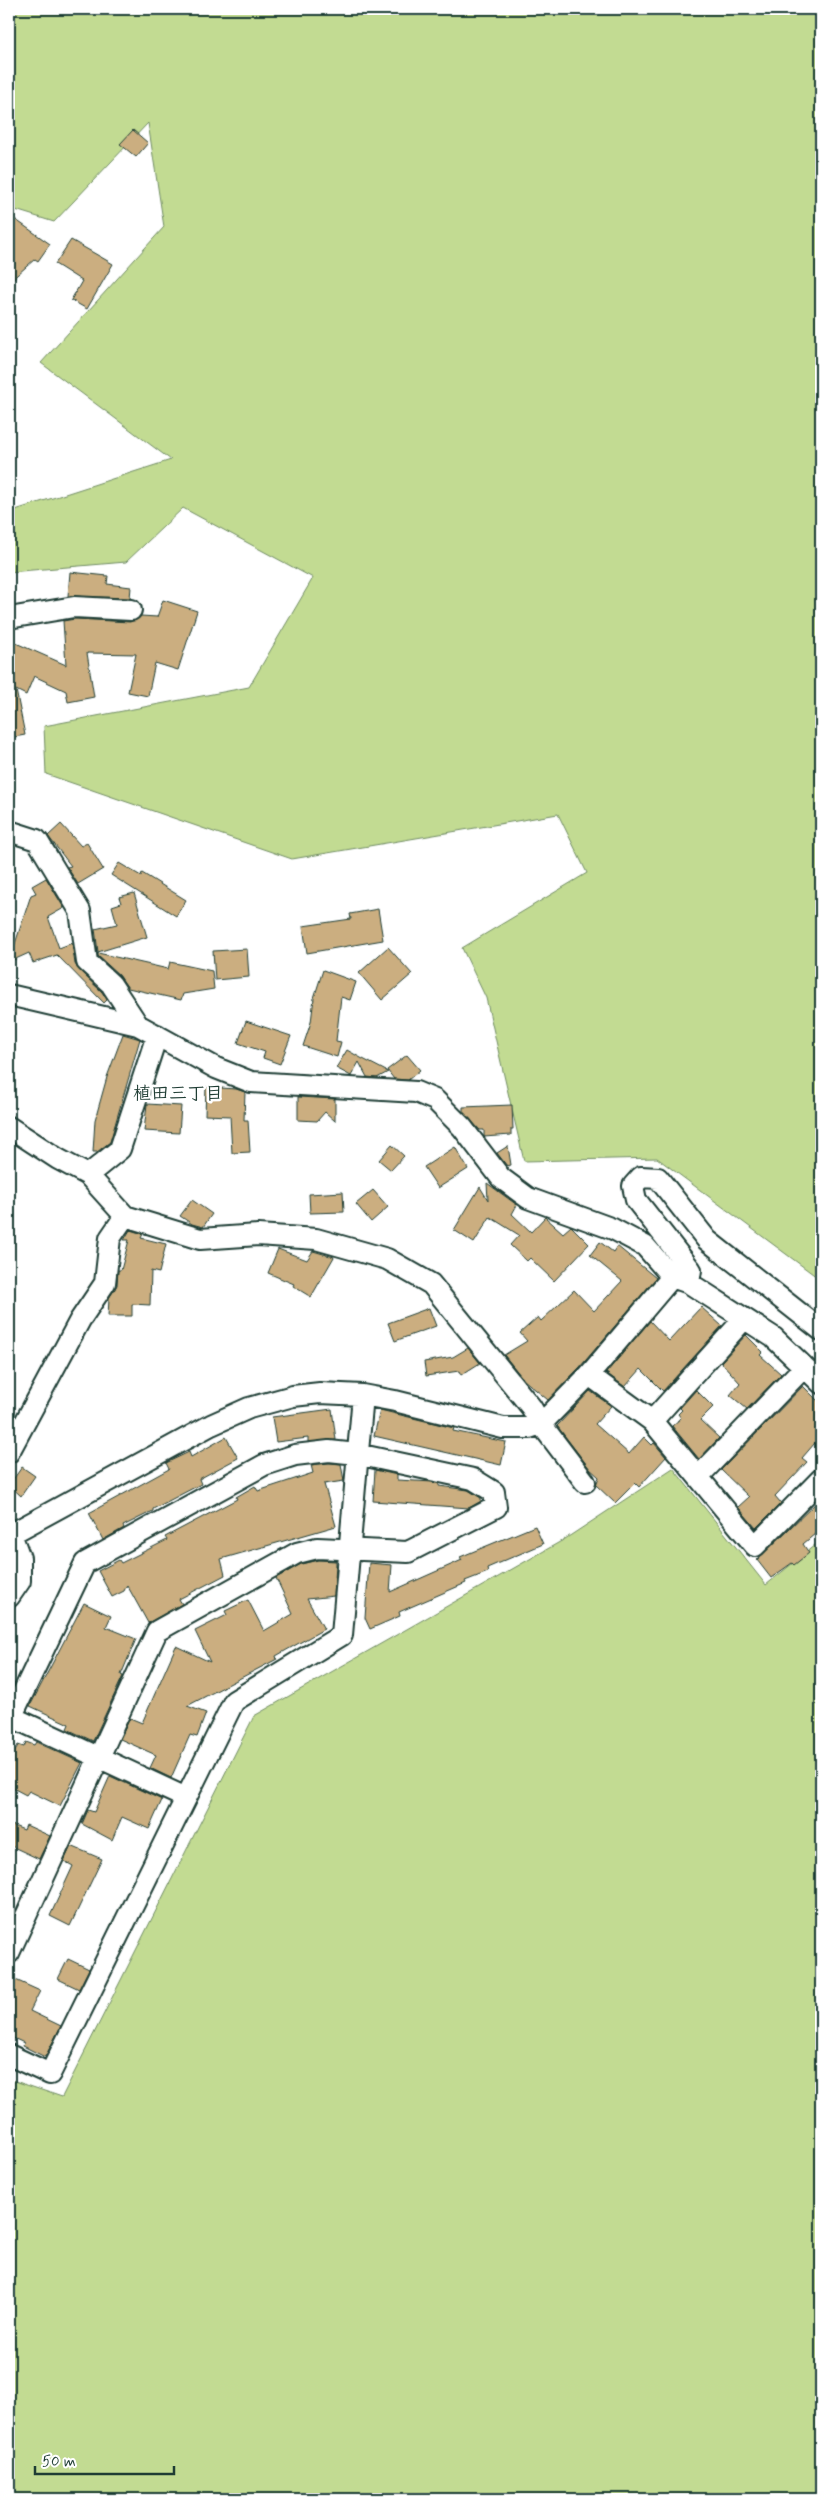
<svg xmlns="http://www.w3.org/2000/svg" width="830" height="2508" font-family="Mynerve,'Klee One',sans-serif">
<rect width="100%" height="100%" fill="#fff"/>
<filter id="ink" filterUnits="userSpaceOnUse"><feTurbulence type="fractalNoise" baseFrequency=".02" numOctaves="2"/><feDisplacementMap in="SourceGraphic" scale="10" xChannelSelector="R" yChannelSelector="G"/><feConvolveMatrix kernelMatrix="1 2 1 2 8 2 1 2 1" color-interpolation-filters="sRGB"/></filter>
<g filter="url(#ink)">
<path fill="#c2db92" stroke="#708c63" d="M9,9H821V1280L657,1158L524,1161L486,998L462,948L587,873L558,814L292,859L46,774L44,726L249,687L313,578L183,508L126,562L9,572V512L171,460L41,363L164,227L148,123L54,222L9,208Z
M673,1468L766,1585L821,1540V2499H9V2079L62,2097L254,1716L565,1539Z"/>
<path fill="#cbae80" stroke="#1f3d34" d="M133,130L148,143L136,157L120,144Z
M9,215L50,244L38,261L35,259L9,282Z
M71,240L113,264L87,309L71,300L82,281L55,264Z
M70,572L108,576L107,584L131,587L130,598L68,596Z
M163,600L197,611L178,670L155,663L148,696L128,692L136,654L87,653L94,697L68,702L66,691L34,676L26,695L16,690L25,735L9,738V691L15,690L9,687V640L66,665L63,621L75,619L130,622L141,616L157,617Z
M61,824L81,846L87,843L103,869L78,884L67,867L71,866L48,836Z
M119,863L141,876L142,873L186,900L176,916L111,875Z
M46,878L64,908L48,917L59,948L72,943L75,964L79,970L102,992L107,1000L104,1003L57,955L33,963L29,953L9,962L31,895L36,893L32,886Z
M134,893L147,937L98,952L95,929L117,924L112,906L121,903L119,897Z
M378,909L383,940L307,953L303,926L351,919L350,914Z
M388,947L412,974L382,1000L359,973Z
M247,949L249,977L215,980L213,951Z
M98,953L168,969L170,962L212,971L214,989L183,994L181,1000L128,988L119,975L98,956Z
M323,970L356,982L350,1000L341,997L336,1041L341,1042L337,1057L303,1046L311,1022L314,998Z
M246,1021L291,1036L280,1064L263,1058L265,1052L238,1043Z
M123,1034L140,1039L110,1142L97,1152H93L95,1120L107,1077Z
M347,1050L361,1058L388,1072L377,1078L367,1077L359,1062L351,1076L336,1068Z
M407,1055L420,1070L408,1080L394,1079L387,1070Z
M206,1087L236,1089L245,1092L244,1120H248L250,1152L232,1153L230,1116L205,1115Z
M298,1097L335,1099V1121L325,1112L317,1121L298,1120Z
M147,1104L181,1106L179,1133L144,1131Z
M512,1105L513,1129H511V1135L484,1137V1130H480L463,1112V1107Z
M392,1145L404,1156L391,1170L379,1160Z
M508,1146L511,1165L507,1166L497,1153Z
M455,1147L468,1169L438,1188L424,1167Z
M487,1183L517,1205L512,1214L531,1232L545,1217L563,1233L571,1226L589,1244L554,1281L530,1258L527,1261L510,1245L519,1235L490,1217L474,1243L454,1230L480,1187L488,1200Z
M373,1190L388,1207L371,1222L356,1204Z
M343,1192L344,1212L310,1213L309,1194Z
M192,1200L212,1214L203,1227L192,1224L180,1216Z
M130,1230L143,1234L141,1238L166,1244L159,1273L151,1271L150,1305L132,1304V1316H108L109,1298L117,1285L118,1270H121L129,1240H124Z
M600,1242L613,1252L617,1246L656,1278L580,1367L548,1400L524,1380L504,1355L527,1341L520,1333L538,1317L541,1321L574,1290L594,1311L622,1281L590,1255Z
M278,1249L307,1260L313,1251L334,1257L311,1297L293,1286L294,1284L268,1273Z
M701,1307L722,1326L663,1391L641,1369L625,1387L606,1373L650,1321L669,1341Z
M429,1308L436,1326L395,1341L388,1323Z
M746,1335L763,1352L760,1355L781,1374L747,1409L730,1395L740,1383L721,1362Z
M468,1348L480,1363L461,1375L459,1371L426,1376L424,1362L453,1357Z
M803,1386L821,1404V1436L802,1458L807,1462L775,1496L781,1503L756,1528L738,1507L749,1497L721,1470Z
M696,1390L713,1407L700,1420L719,1438L699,1459L672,1426L681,1418L678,1414L682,1410L680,1408Z
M590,1391L611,1406L595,1424L629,1454L644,1437L652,1445L654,1443L666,1457L639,1487L635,1483L615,1503L596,1485L599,1477L590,1469L557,1426Z
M332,1409L336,1440L308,1442V1438L276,1442L272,1417Z
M380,1410L454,1428L453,1431L506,1442L501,1465L374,1436Z
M226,1437L238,1458L199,1479L201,1484L153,1509V1511L123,1526L124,1528L103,1540L89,1513L169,1469L166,1463L189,1452L191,1457Z
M329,1463L341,1464L344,1481L324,1484L336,1526L221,1559L225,1575L179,1599L182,1604L148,1623L127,1585L124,1591L112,1597L98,1571L119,1560L121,1563L167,1540L165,1537L237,1499L236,1497L255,1486L258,1491L313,1473L311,1465Z
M22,1467L35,1476L21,1496L9,1485Z
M375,1470L397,1475V1480L433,1482L439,1484V1486L468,1490L481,1498V1501L469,1508L373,1501Z
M821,1498V1529L803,1544L809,1553L794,1565L792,1563L771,1578L757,1560Z
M535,1526L543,1544L487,1568L488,1572L465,1581L466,1583L399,1612L400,1616L370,1629L365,1618L369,1563L392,1565L390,1592L462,1560L460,1557Z
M318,1560L336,1561V1564L334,1596L307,1599L324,1629L276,1656L277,1659L187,1706L206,1713L197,1737L190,1735L171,1778L150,1768L156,1755L120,1739L130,1718L142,1723L176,1646L210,1662L195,1631L227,1615L225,1611L248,1600L264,1631L293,1614L276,1578L301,1564Z
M84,1603L111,1616L106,1627L136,1639L121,1675L123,1676L93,1741L67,1729L69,1724L30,1706Z
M26,1742L34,1745L36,1742L82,1763L60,1806L29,1791L26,1795L9,1786V1763L18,1745L24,1747Z
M110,1776L162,1800L149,1829L122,1817L112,1840L82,1824L88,1810L94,1812Z
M9,1824L24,1830L26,1825L50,1836L39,1859L9,1845Z
M71,1846L102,1859L70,1926L50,1916L73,1866L64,1861Z
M68,1959L89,1969L79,1989L58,1979Z
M9,1977L40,1991L30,2011L61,2026L45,2057L23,2046L24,2043L9,2036Z"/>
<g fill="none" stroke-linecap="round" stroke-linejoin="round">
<g stroke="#1f3d34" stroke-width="24">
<path id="minor" d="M9,618L74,607L131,610
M9,831L37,840L80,911L87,962L111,984L138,1025
M9,995L138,1025L216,1068L251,1082L416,1092L435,1100L462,1127L501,1178L528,1198L613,1229L645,1246L672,1277
M9,1127L58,1159L88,1175L125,1216L200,1239L258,1235L316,1239L387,1259L431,1284L531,1407L541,1424L585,1482
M88,1175L120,1149L157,1035
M689,1283L773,1337L821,1383
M589,1375L652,1421L755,1546L821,1479
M652,1421L744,1319
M9,1452L80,1320L105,1283L110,1238L125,1216
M699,1476L804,1367
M9,1535L211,1425L249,1408L293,1396L320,1393L363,1395L395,1401L503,1428H529L541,1424L589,1375L672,1277L689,1283L691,1270L636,1200L633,1186L641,1177L658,1178L707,1240L821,1330
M9,1597L20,1581V1558L11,1534
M12,1717L186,1798
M9,1722L85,1563L264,1465L295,1455L329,1451L357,1454L473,1479L494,1492L496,1507L408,1552L317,1548L297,1553L157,1631L9,1953
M9,2055L50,2074L234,1701L342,1635L363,1395"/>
</g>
<use href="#minor" stroke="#fff" stroke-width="20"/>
</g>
</g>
<g text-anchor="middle" stroke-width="5" stroke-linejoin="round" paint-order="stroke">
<g font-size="18" font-weight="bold" fill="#1f3d34" stroke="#fff">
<text x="178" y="1099">植田三丁目</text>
</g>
</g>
<rect width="830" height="2508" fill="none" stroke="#fff" stroke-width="30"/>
<rect x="15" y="15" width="800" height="2478" fill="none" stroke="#1f3d34" stroke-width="2" filter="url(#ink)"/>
<path d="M35 2466v8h139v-8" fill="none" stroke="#1f3d34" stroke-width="2.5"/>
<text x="42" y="2466" font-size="15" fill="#1f3d34" stroke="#ffffff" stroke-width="4" paint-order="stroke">50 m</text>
</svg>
